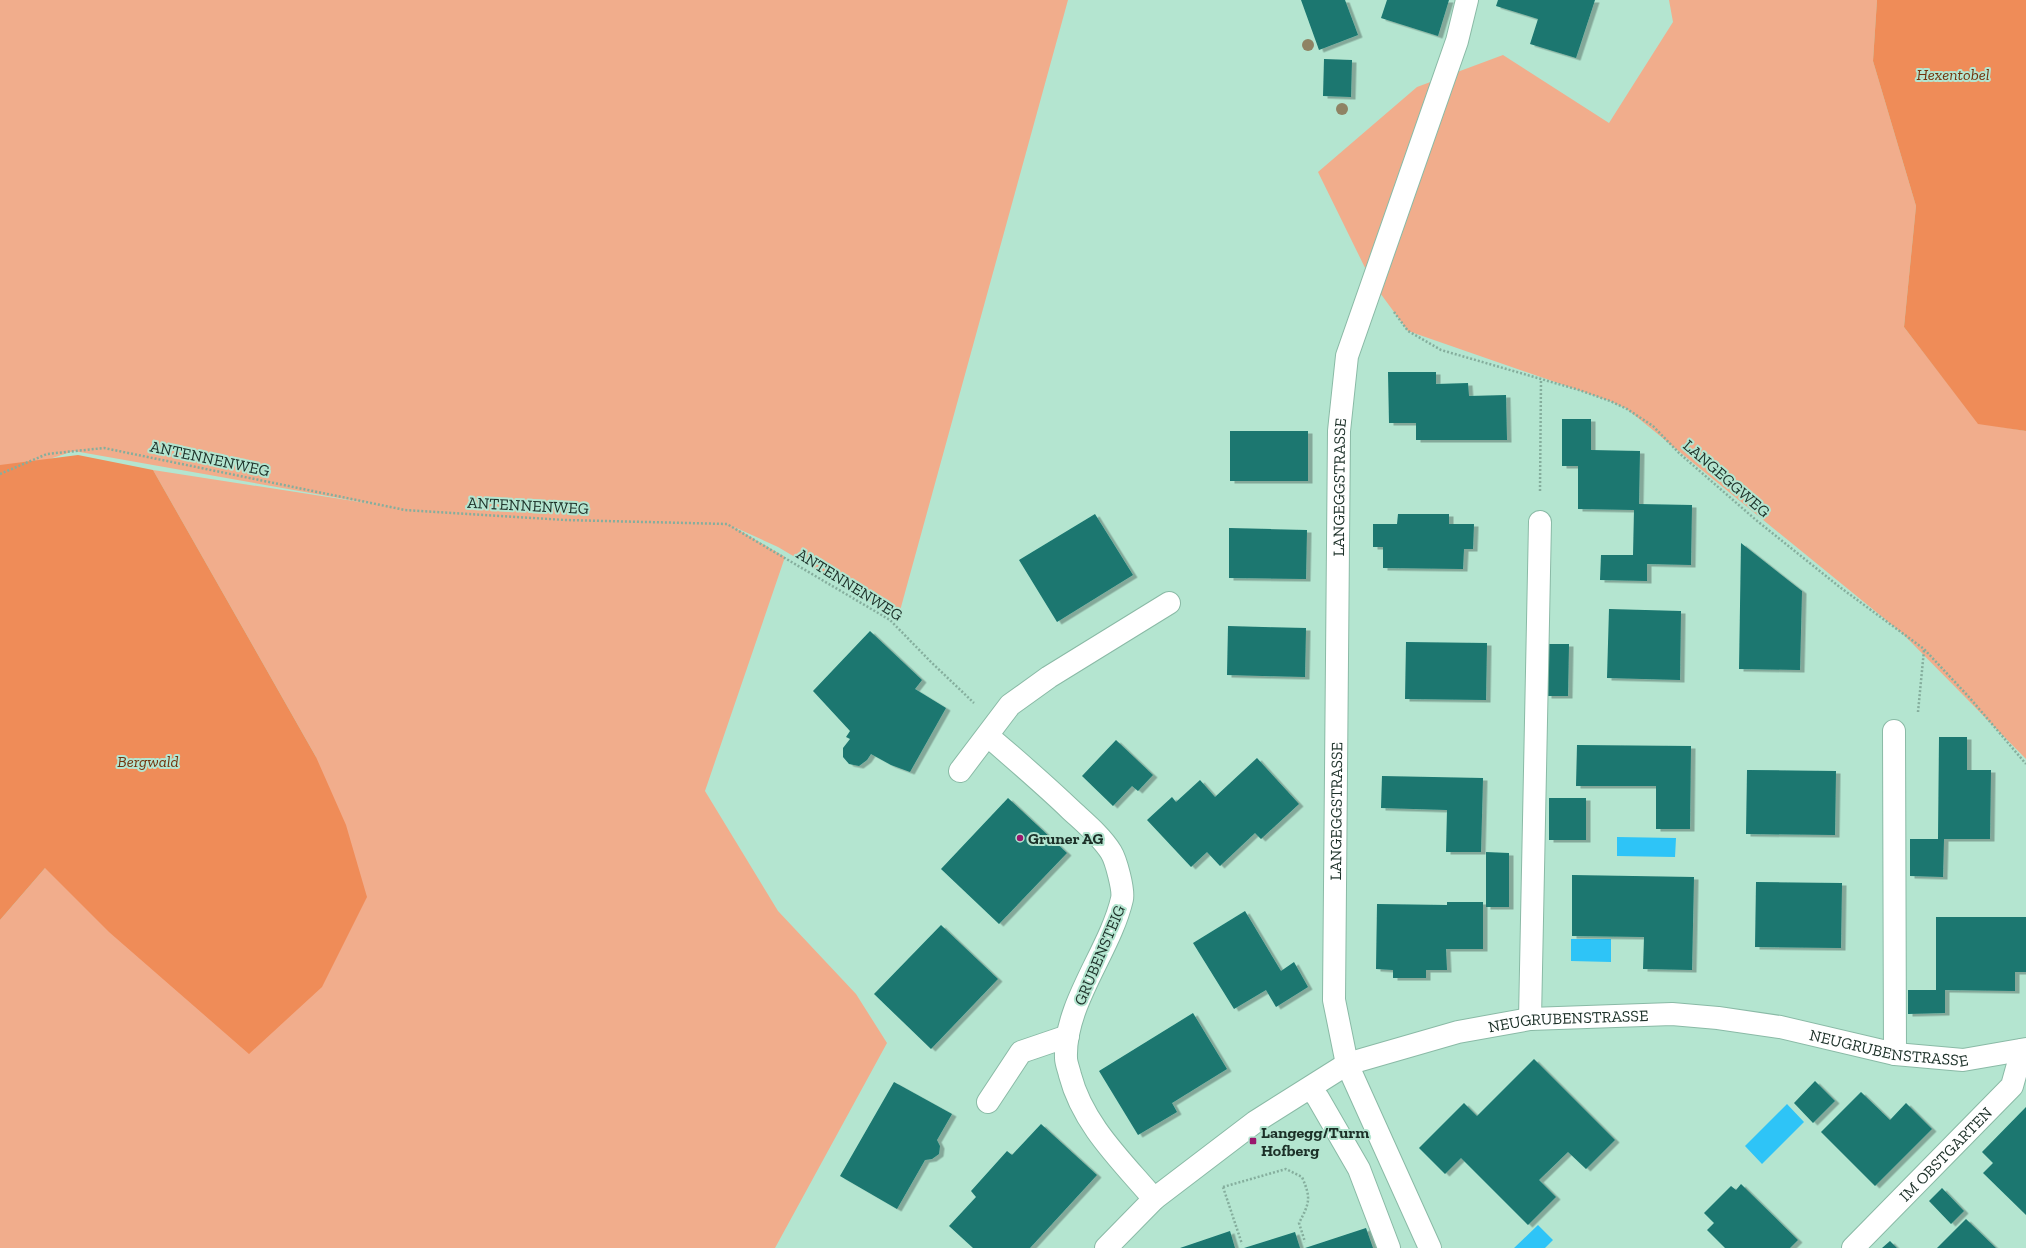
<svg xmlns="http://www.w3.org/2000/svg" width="2026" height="1248" font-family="'Zilla Slab',serif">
<defs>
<filter id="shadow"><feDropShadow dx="4.5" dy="2.5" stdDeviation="0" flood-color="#0004"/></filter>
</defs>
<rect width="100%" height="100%" fill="#b4e5d0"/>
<path fill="#f1ad8c" d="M0,0H1068L898,618L778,547L732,526L785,557L705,791L778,911L856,994L887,1043L775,1248H0V920L45,868L316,757L153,470L373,504L74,451L0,475Z
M1669,0H1877L1873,61L1916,206L1904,327L1978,423L2026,431V759L1902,633L1627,409L1610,401L1408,331L1372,282L1318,172L1417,87L1503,55L1609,123L1673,22Z"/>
<path fill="#ef8c58" d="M1877,0H2026V431L1978,424L1904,327L1916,206L1873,61Z
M78,455L153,470L316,757L346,825L367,897L322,987L249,1054L109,932L45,868L0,920V465Z"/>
<path fill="#2ec4f7" d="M1617,837L1676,838L1675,857L1617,856Z
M1571,939H1611V962L1571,961Z
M1787,1104L1804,1122L1762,1164L1745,1146Z
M1538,1225L1553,1240L1545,1248H1514Z"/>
<path fill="#1a7770" filter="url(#shadow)" d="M1301,0H1345L1358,35L1319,50Z
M1387,0H1449L1438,36L1381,18Z
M1498,0H1595L1576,58L1530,44L1538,19L1496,6Z
M1324,59L1352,60L1351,97L1323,96Z
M1388,372H1436V384L1468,383L1469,396L1506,395L1507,440H1416V423H1389Z
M1562,419H1591V450L1640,451L1639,504L1692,505L1691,565L1647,564V581L1600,580L1601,555H1633L1634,510L1578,509V466H1562Z
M1230,431H1308V481H1230Z
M1095,514L1133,575L1057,622L1019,560Z
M1398,514H1449V524H1474L1473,549H1464L1463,569L1383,568V547H1373V524H1397Z
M1229,528L1307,530L1306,579L1229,578Z
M1741,543L1802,591L1800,670L1739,669Z
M1609,609L1681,611L1680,680L1607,678Z
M1228,626L1306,628L1305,677L1227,675Z
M870,631L922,680L915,689L946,708L910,772L891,765L871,754L867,760L859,766L849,764L843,757V748L850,739L846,737L850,731L813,691Z
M1406,642L1487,643L1486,700L1405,699Z
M1547,644H1569L1568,696H1547Z
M1939,737H1967V770H1991L1990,839H1944L1943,877L1910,876V839H1938Z
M1116,740L1153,775L1138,791L1132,786L1113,806L1082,776Z
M1577,745L1691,746L1690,829H1656V786H1576Z
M1257,758L1299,804L1261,839L1255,833L1220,866L1207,852L1191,867L1147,820L1172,797L1176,802L1200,780L1215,797Z
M1747,770L1836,771L1835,835L1746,834Z
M1382,776L1483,778L1481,852H1446L1447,810L1381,808Z
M1008,798L1067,853L999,924L941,869Z
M1549,798H1586V840H1549Z
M1486,852L1509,853V907H1486Z
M1572,875L1694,877L1692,970L1643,969L1644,937L1572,936Z
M1756,882L1842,883L1841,948L1755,947Z
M1447,902H1483V949H1446L1447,970H1426V978H1393V970L1376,969L1377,904L1447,905Z
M1245,911L1281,971L1294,962L1308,987L1276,1007L1266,990L1234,1009L1193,943Z
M1936,917H2026V972H2015V991L1945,990V1013L1908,1014V990H1936Z
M941,925L998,979L931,1049L874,994Z
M1193,1013L1227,1069L1172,1103L1177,1112L1138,1135L1099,1071Z
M1534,1059L1615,1140L1586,1169L1568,1152L1539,1180L1556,1197L1528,1225L1461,1158L1445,1174L1419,1148L1464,1103L1477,1116Z
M1815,1081L1835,1101L1813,1123L1794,1103Z
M894,1082L952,1114L937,1140L940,1146L939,1154L932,1159L925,1160L897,1209L840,1176Z
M1861,1092L1890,1120L1906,1103L1932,1129L1875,1186L1821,1132Z
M2026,1107V1215L1983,1173L1993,1163L1982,1152Z
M1041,1124L1097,1175L1030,1248H973L949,1226L976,1197L971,1191L1007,1151L1012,1155Z
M1741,1184L1798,1240L1790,1248H1725L1707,1230L1714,1223L1704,1213L1731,1186L1736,1190Z
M1942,1188L1964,1211L1951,1224L1929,1201Z
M1966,1219L1996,1248H1937Z
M1366,1228L1373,1248H1305Z
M1230,1231L1235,1248H1180Z
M1295,1232L1300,1248H1244Z
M1890,1241L1897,1248H1882Z"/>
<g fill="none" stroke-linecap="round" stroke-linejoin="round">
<g stroke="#8abaa6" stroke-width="24">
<g id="minor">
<path d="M1894,731L1895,1054"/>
<path d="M988,736C1016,760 1044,784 1071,810C1085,823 1101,836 1111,852C1116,860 1124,890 1122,899C1110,951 1064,1004 1066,1058C1066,1063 1069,1070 1070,1075C1083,1125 1122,1161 1154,1199"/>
<path d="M960,771L1010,705L1049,677L1169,603"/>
<path d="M1530,1019L1540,522"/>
<path d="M1310,1088L1318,1098L1359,1169L1389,1248"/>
<path d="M988,1102L1021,1052L1068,1036"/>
<path id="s1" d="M1106,1248L1154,1199L1255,1122L1347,1064L1458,1032L1530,1019L1672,1014L1718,1018L1780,1027L1895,1054L1963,1060L2026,1049"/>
<path id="s2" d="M1430,1248L1347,1064L1334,1000L1339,431L1347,356L1457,41L1467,0"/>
<path id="s3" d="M1853,1248L2012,1086L2022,1050"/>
</g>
</g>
<path stroke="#85ae9d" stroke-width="2.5" stroke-dasharray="2 2" stroke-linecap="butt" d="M1394,312L1408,331L1441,350L1579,390L1610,401L1627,409L1653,426L1679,453L1756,520L1841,588L1924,649L1969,697L2026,764
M0,474L47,454L104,448L405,510L565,520L727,524L890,620L931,662L974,703
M1540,491L1541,379
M1918,712L1924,650
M1223,1187L1286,1169L1302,1177C1311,1198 1310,1202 1299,1223L1305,1242
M1223,1187L1242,1244"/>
<use href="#minor" stroke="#fff" stroke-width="22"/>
</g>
<g fill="#8f8364">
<circle cx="1308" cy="45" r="6"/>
<circle cx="1342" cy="109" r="6"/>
</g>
<g fill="#9a186d" stroke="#b4e5d0" stroke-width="1.5">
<circle cx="1020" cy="838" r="4"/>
<rect x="1249" y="1137" width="8" height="8" rx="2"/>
</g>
<g text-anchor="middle" stroke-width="4" stroke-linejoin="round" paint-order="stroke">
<g font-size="16" font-style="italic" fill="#71330c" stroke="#b4e5d0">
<text x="1953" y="80">Hexentobel</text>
<text x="148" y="767">Bergwald</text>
</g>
<g font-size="16" fill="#1c3028" stroke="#b4e5d0">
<text transform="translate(210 458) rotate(12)" y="6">ANTENNENWEG</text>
<text transform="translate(1727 478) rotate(41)" y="6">LANGEGGWEG</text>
<text dy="6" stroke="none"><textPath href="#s2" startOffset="780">LANGEGGSTRASSE</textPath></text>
<text transform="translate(528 505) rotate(3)" y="6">ANTENNENWEG</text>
<text transform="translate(850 584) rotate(32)" y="6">ANTENNENWEG</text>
<text dy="6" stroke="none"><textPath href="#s2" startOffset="456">LANGEGGSTRASSE</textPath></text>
<text transform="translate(1099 955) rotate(-67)" y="6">GRUBENSTEIG</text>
<text dy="6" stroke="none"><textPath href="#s1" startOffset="531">NEUGRUBENSTRASSE</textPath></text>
<text dy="6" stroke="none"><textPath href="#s1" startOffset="855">NEUGRUBENSTRASSE</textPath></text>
<text dy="6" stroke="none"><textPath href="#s3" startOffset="132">IM OBSTGARTEN</textPath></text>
</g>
<g font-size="16" font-weight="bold" fill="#1c3028" stroke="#b4e5d0" text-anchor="start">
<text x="1028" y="844">Gruner AG</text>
<text x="1261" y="1138">Langegg/Turm<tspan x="1261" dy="18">Hofberg</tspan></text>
</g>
</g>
</svg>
